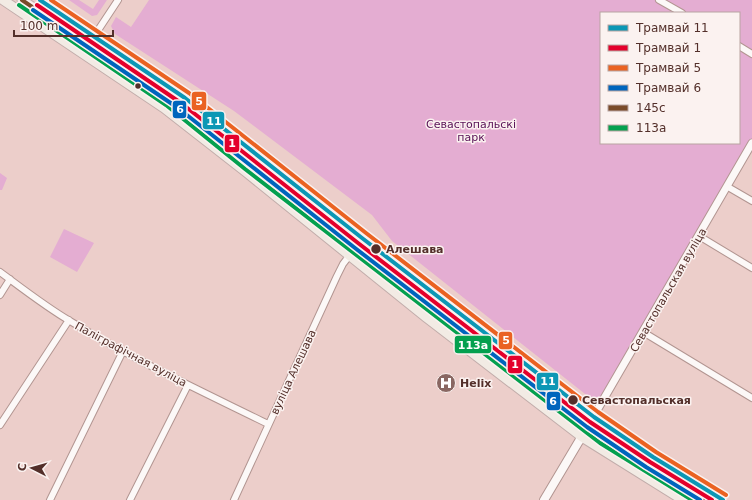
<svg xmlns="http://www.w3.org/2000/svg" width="752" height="500" font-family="'DejaVu Sans',sans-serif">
<rect width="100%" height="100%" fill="#ecceca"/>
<path fill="#e4add2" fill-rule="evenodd" d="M69,0H79L93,9L99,0H107L97,15L92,16Z
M149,0H752V141L599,405L392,241L372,215L234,111L115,34L111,26L116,17L131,27ZM601,13H739V143H601Z
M0,173L7,178L2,190H0Z
M64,229L94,243L77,272L50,257Z"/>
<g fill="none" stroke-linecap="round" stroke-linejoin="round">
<g stroke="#b29591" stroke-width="8">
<path id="minor" d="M659,0L682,13
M89,44L118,0
M739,46L752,54
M728,187L752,201
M699,236L752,268
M0,272C23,289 46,307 70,321C134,360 201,391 268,424
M0,295L10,279
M643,332L752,398
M0,425L69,320
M50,500L123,351
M130,500L188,385
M234,500L337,276L343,264L356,247"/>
</g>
<g stroke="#b29591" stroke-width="9">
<path id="tertiary" d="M588,426L752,143"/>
</g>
<g stroke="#b29591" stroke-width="10">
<path id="secondary" d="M544,500L588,426"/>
</g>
<g stroke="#c2adab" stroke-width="11">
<path id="primary" d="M3,0L164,108L246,172L427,318L582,437L683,500
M22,0L170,100L249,164L604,438L703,500"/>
</g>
<use href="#minor" stroke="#fcf8f7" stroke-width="6"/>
<use href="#tertiary" stroke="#fcf8f7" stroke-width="7"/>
<use href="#secondary" stroke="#fcf8f7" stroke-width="8"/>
<use href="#primary" stroke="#f2ebe4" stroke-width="9"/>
<g stroke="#fbf2f0" stroke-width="7">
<path id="bus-1" d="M22,0L170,100L249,164L604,438L703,500"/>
</g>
<g stroke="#fbf2f0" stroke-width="7">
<path id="bus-2" d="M19,5L166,105L245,169L600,443L692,500"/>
</g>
<use href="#bus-1" stroke="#7a4b2a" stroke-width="4"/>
<use href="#bus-2" stroke="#04a04f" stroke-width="4"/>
<g stroke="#fbf2f0" stroke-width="7">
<path id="tram-1" d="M40,0L185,98L362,238L594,417L653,457L723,500"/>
</g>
<g stroke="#fbf2f0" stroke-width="7">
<path id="tram-2" d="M37,5L181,103L358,243L590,422L650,462L712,500"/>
</g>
<g stroke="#fbf2f0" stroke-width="7">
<path id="tram-3" d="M51,0L189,93L366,233L598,412L656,452L726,495"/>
</g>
<g stroke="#fbf2f0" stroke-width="7">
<path id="tram-4" d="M33,10L178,108L355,248L587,427L646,467L700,500"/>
</g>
<use href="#tram-1" stroke="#0c97b5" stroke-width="4"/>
<use href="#tram-2" stroke="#e4002b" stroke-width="4"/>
<use href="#tram-3" stroke="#ea6222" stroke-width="4"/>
<use href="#tram-4" stroke="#0065bd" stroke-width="4"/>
</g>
<defs>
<g id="hospital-disc" transform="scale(1)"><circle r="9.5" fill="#896762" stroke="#fbf2f0"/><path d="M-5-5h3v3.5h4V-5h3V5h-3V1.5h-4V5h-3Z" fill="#fff"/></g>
</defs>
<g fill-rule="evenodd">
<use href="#hospital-disc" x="446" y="383"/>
</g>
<g fill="#532f2a" stroke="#fbf2f0" stroke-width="1.5">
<circle cx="138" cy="86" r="3.5"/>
<circle cx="376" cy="249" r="5.5"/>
<circle cx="573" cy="400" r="5.5"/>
</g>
<g text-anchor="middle" stroke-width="3" stroke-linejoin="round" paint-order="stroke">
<g font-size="11" fill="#570e55" stroke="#fbf2f0">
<text x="471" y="128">Севастопальскі<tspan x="471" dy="13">парк</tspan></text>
</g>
<g font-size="11" font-weight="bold" fill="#532f2a" stroke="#fbf2f0" text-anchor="start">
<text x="386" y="253">Алешава</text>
<text x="582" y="404">Севастопальская</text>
</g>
<g font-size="11" fill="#532f2a" stroke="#fbf2f0">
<text transform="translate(668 290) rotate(-60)" y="4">Севастопальская вуліца</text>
<text transform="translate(131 354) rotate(28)" y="4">Паліграфічная вуліца</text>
<text transform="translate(293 372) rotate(-65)" y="4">вуліца Алешава</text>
</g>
<g font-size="11" font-weight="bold" fill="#532f2a" stroke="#fbf2f0" text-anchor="start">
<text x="460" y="387">Helix</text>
</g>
</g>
<g stroke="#fbf2f0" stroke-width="1.5">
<rect x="191" y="91" width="16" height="20" rx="4" fill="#ea6222"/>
<rect x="172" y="100" width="15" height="19" rx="4" fill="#0065bd"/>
<rect x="202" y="111" width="23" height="19" rx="4" fill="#0c97b5"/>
<rect x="224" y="134" width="16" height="19" rx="4" fill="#e4002b"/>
<rect x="498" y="331" width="15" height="19" rx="4" fill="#ea6222"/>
<rect x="454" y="335" width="38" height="19" rx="4" fill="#04a04f"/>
<rect x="507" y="355" width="16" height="19" rx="4" fill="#e4002b"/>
<rect x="536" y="372" width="23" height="19" rx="4" fill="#0c97b5"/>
<rect x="546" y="391" width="15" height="20" rx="4" fill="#0065bd"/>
</g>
<g font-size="11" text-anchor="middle" font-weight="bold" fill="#fff">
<text x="199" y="105">5</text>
<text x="180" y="113">6</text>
<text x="214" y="125">11</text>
<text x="232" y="147">1</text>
<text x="506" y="344">5</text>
<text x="473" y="349">113а</text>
<text x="515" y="368">1</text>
<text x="548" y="385">11</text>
<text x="553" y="405">6</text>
</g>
<rect x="600" y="12" width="140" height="132" fill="#fbf2f0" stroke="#b8a4a1"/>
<rect x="608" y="25" width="20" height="6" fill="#0c97b5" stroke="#b8a4a1"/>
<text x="636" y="32" font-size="12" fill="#532f2a">Трамвай 11</text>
<rect x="608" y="45" width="20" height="6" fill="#e4002b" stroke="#b8a4a1"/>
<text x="636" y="52" font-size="12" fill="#532f2a">Трамвай 1</text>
<rect x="608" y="65" width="20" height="6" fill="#ea6222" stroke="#b8a4a1"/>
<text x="636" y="72" font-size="12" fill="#532f2a">Трамвай 5</text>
<rect x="608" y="85" width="20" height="6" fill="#0065bd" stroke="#b8a4a1"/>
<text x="636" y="92" font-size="12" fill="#532f2a">Трамвай 6</text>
<rect x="608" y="105" width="20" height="6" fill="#7a4b2a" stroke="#b8a4a1"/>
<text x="636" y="112" font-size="12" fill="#532f2a">145с</text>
<rect x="608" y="125" width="20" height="6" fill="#04a04f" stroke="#b8a4a1"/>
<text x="636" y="132" font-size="12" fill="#532f2a">113а</text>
<g transform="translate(32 468) rotate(276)" stroke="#fbf2f0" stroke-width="3" paint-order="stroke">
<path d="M0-3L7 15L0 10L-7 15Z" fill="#532f2a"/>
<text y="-6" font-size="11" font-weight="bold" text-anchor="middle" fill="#532f2a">С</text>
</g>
<path d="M14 30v6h99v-6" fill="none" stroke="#532f2a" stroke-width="2"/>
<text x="20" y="30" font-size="12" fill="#532f2a" stroke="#fbf2f0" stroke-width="3" paint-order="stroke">100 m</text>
</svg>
